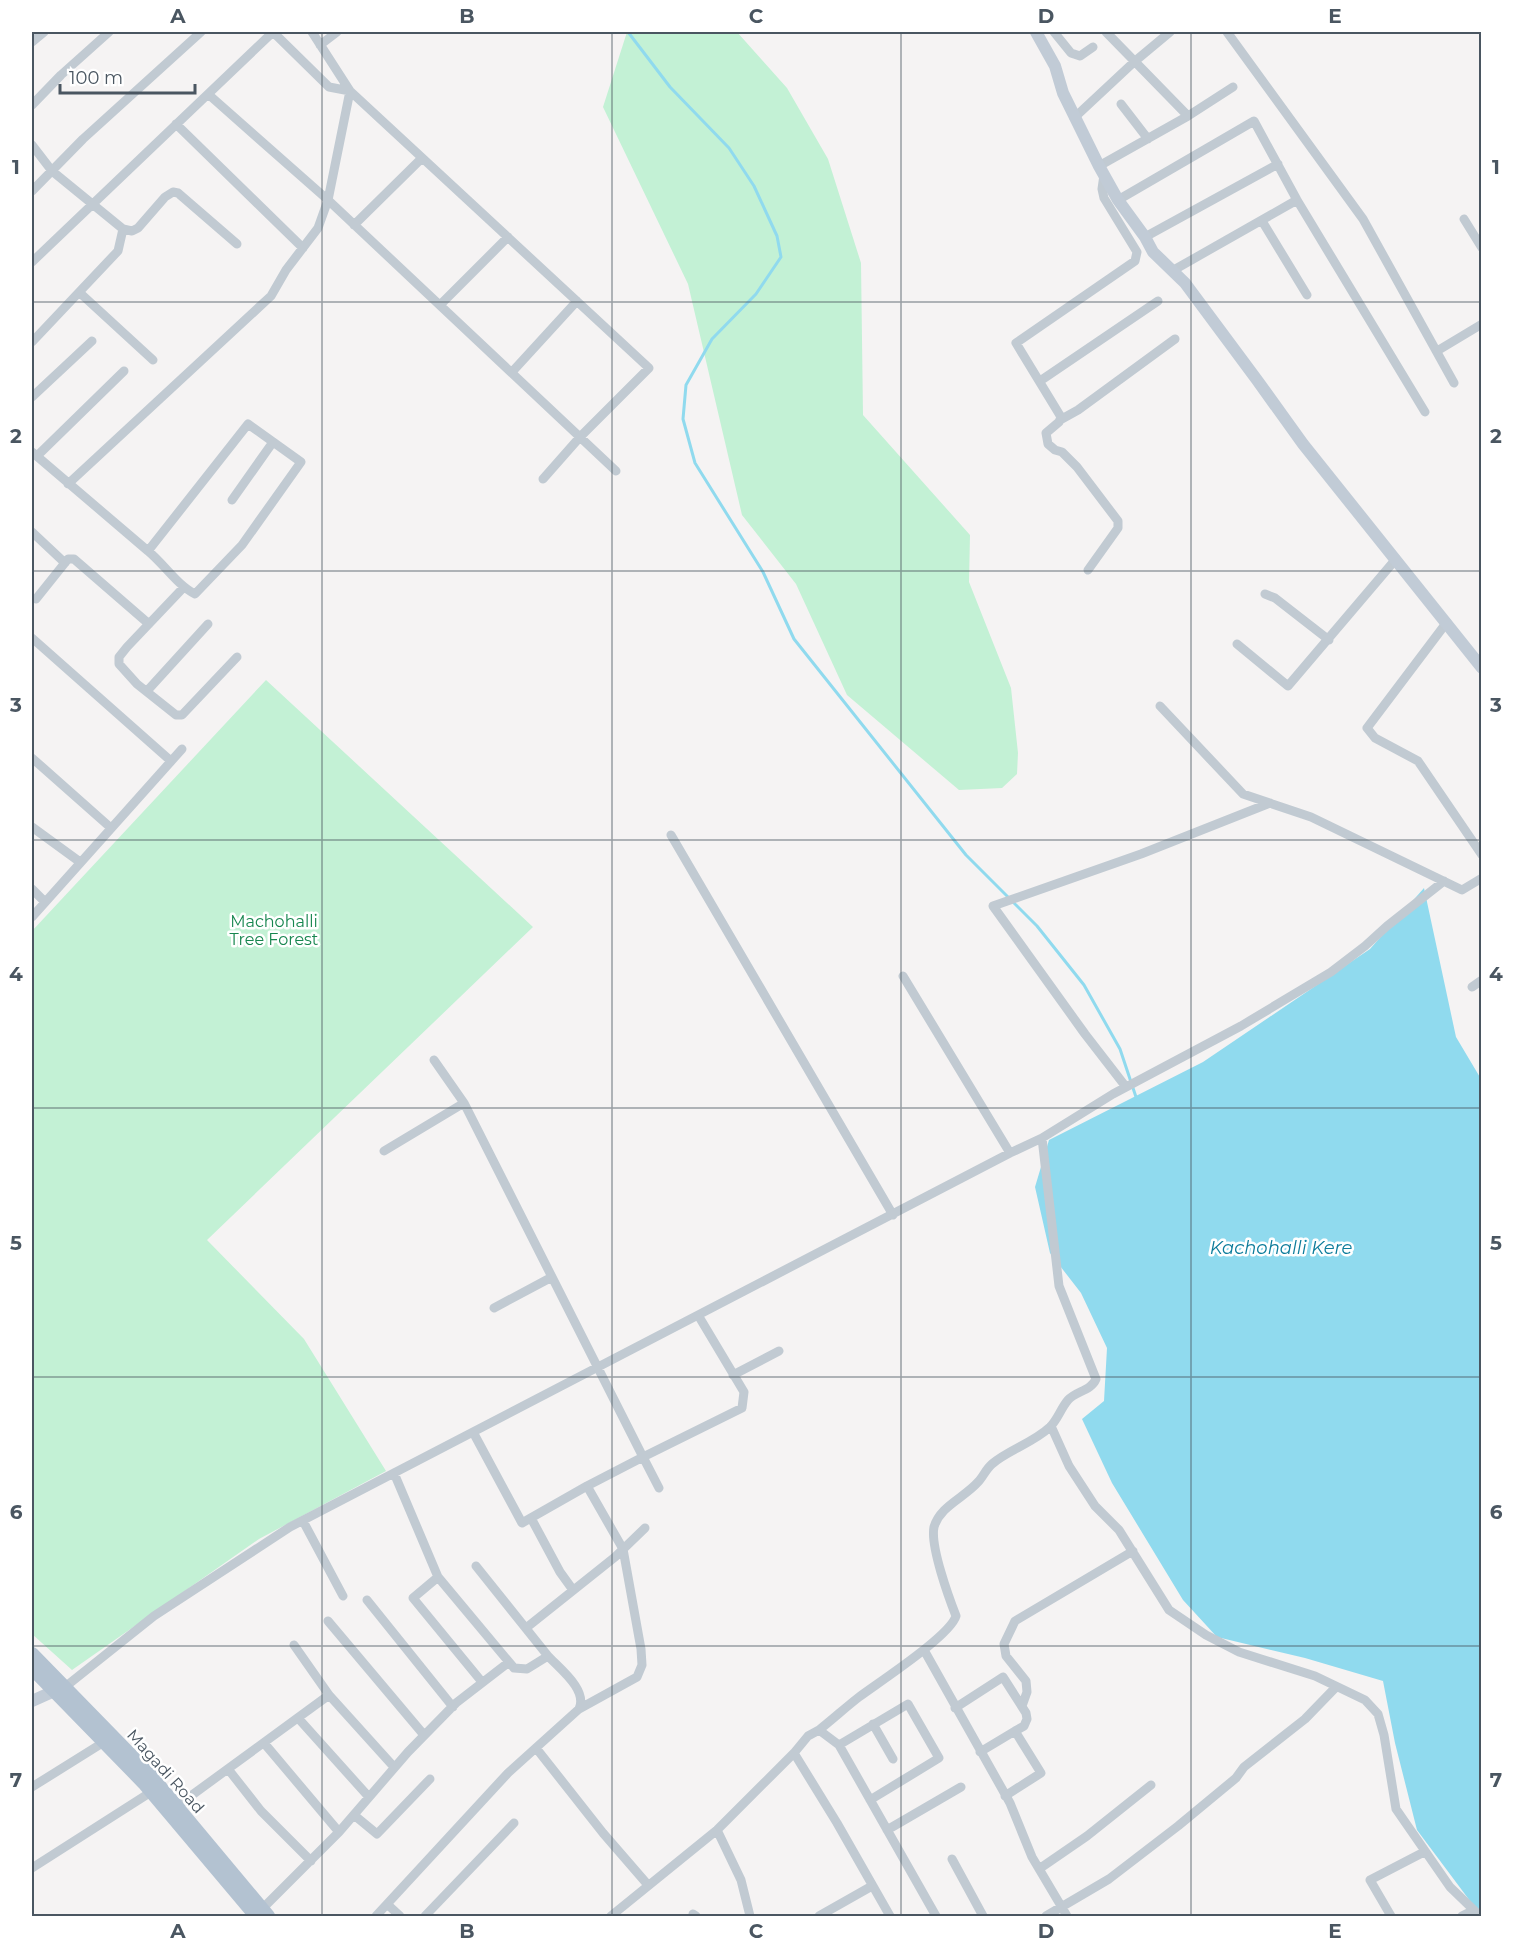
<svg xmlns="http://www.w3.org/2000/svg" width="1513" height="1948" font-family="Montserrat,sans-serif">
<rect width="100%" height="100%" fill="#f5f3f3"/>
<path fill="#c3f1d5" d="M627,32H737L787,88L828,159L861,263L863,415L970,535L969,582L1011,688L1018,753L1017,774L1002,788L959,790L847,695L796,584L742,515L688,284L603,107Z
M266,680L533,927L207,1240L304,1339L386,1471L259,1539L72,1670L32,1634V931Z"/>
<path fill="#90daee" d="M1424,888L1456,1037L1481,1079L1482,1898L1479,1913L1417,1830L1395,1743L1383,1681L1305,1658L1217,1637L1183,1600L1112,1483L1082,1419L1104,1401L1107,1348L1081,1293L1050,1253L1035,1187L1049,1140L1203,1062L1370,949Z"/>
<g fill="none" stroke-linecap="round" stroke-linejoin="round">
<path stroke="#90daee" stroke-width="3" d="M628,32L670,87L729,148L754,186L777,236L781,257L756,294L712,339L686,385L683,419L695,463L763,572L794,639L966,855L1037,926L1084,985L1120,1049L1136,1097"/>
<path stroke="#c1cad2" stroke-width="9" d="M312,32L350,91L649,368L580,437L543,479
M1054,32L1071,53L1080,56L1093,47
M1106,32L1188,116
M1227,32L1363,219L1454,383
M32,42L44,32
M320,45L337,32
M208,94L328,200L616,471
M1121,104L1148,139
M32,105L61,75L109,32
M1074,118L1134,62L1170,32
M176,124L303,248
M32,145L52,171L123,229L132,231L138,228L165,197L173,192L178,193L237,244
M1099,166L1188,116L1233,87
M32,191L83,139L201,32
M1118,200L1254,121L1297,200L1425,412
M1464,219L1482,248
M1262,221L1307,295
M354,225L422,158
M1145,237L1278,164
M32,262L273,32L329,87L350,91L328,200L318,228L286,270L271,296L68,484
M1172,271L1297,200
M80,293L153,360
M440,305L508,237
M32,342L118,251L123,229
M1437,351L1482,324
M512,372L577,301
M1040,381L1158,301
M32,397L92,341
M1060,420L1078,410L1175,339
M32,452L148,551C164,564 177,585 195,594L242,545L301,462L248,424L148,551
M37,456L124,371
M232,500L273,442
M32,532L65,563
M1088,570L1118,528V521L1077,467L1062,452L1055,450L1048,444L1046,433L1059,422L1061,417L1016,343L1135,261L1137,252L1104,198L1102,189L1104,175
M184,587L127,647L119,657V664L137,684L176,715H182L237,657
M1265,594L1275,598L1329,640
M36,599L68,559H74L149,624
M1447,622L1367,728L1375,738L1418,761L1482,855
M32,638L171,761
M1237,644L1288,686L1396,559
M147,691L208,624
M1160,706L1243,794L1311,817L1462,890L1482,878
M32,758L111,828
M32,827L80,862
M671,835L893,1215
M32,889L45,902
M32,917L182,749
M903,976L1010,1153L1042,1138L1113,1094L1241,1026L1331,972L1365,946L1387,926L1444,881
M1472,987L1482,980
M434,1060L464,1103
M1126,1087L1085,1034L993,906L1141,854L1270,803
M384,1151L464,1103L643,1457L742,1408L744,1392L698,1315
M494,1308L552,1277
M733,1375L779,1351
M1051,1426L1069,1466L1095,1506L1119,1530L1169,1610L1206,1635L1239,1652L1315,1676L1365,1700L1378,1714L1384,1735L1396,1809L1450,1887L1480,1916
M394,1473L438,1577L514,1668L527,1669L548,1656L476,1566
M587,1486L643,1457L659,1488
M531,1518L560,1572L573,1590
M303,1521L343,1596
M438,1577L413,1598L482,1682
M367,1600L453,1707
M328,1621L424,1735
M526,1628L615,1557L645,1528
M294,1645L329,1695L394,1767
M924,1650L1010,1803L1032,1857L1067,1916
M548,1656C560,1669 588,1690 579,1709
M65,1687L154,1616L290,1527L1010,1153
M1022,1706L1027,1692L1026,1681L1006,1656L1004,1644L1015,1621L1133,1551
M955,1708L1003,1677L1026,1713L1027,1719L1024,1726L1015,1731L1041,1773L1005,1796
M298,1718L368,1796
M873,1724L893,1759
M819,1730C833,1719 846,1707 859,1697C879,1682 950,1636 956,1616C949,1598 930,1546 934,1527C940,1506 964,1498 978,1482C983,1477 986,1469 992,1464C1008,1450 1033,1443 1050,1427C1058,1419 1061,1408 1068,1400C1076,1391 1091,1391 1096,1379L1059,1286L1042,1138
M264,1743L339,1832
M839,1745L936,1916
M536,1748L603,1833L648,1885
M980,1752L1015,1731
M794,1753L808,1736L819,1730L839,1745L908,1704L939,1758L870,1800
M228,1769L261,1811L311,1861
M32,1787L104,1742
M177,1806L329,1695
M354,1815L377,1834L430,1779
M717,1830L741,1880L750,1916
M887,1830L961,1787
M952,1859L983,1916
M32,1868L151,1792
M1039,1869L1087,1836L1151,1785
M387,1904L400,1916
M262,1909L339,1832L408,1752L456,1703L509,1662
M693,1914L696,1916
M376,1916L508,1773L579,1709L637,1677L642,1665L641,1649L623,1549L587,1486L522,1523L473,1432
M425,1916L514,1823
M611,1916L717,1830L794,1753L837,1823L890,1916
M819,1916L872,1886
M1046,1916L1109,1879L1178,1826L1236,1778L1244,1767L1305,1719L1336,1687
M1391,1916L1370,1880L1424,1852
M1462,1916L1474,1910"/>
<path stroke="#c1cbd6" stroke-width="12" d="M1036,32L1055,66L1063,93L1099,166L1118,200L1145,237L1153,252L1185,283L1257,380L1303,444L1482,668
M32,1701L61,1688"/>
<path stroke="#b3c2d1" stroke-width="14" d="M32,1654L152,1777L268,1916
M32,1668L144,1783L256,1916"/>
</g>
<path fill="none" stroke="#4a5661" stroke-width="1.5" stroke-opacity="0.55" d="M322,32V1916M612,32V1916M901,32V1916M1191,32V1916M32,302H1482M32,571H1482M32,840H1482M32,1108H1482M32,1377H1482M32,1646H1482"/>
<g text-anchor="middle" stroke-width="5" stroke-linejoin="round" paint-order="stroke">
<g font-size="16" fill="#17864f" stroke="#fff">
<text x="274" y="927">Machohalli<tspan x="274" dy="18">Tree Forest</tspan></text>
</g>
<g font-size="16" fill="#4a5661" stroke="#fff">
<text transform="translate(166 1771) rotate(48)" y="6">Magadi Road</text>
</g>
<g font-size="18" font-style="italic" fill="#0c7c9b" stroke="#fff">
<text x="1281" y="1254">Kachohalli Kere</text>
</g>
</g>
<rect width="1513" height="1948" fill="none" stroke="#ffffff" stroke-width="66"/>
<path d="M60 84v9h135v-9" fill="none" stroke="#4a5661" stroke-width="3"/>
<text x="69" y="84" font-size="18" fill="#4a5661" stroke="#ffffff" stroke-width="4.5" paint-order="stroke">100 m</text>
<rect x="33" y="33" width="1447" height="1882" fill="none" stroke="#4a5661" stroke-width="2"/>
<g font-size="20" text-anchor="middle" font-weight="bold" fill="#4a5661">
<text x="178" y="23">A</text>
<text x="467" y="23">B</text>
<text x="756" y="23">C</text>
<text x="1046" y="23">D</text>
<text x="1335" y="23">E</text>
<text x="16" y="174">1</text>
<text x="1496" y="174">1</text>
<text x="16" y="443">2</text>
<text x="1496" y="443">2</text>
<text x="16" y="712">3</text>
<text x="1496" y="712">3</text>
<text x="16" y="981">4</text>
<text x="1496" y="981">4</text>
<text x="16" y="1250">5</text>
<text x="1496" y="1250">5</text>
<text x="16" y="1519">6</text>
<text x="1496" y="1519">6</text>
<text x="16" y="1787">7</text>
<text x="1496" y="1787">7</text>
<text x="178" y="1938">A</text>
<text x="467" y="1938">B</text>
<text x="756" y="1938">C</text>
<text x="1046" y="1938">D</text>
<text x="1335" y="1938">E</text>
</g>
</svg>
